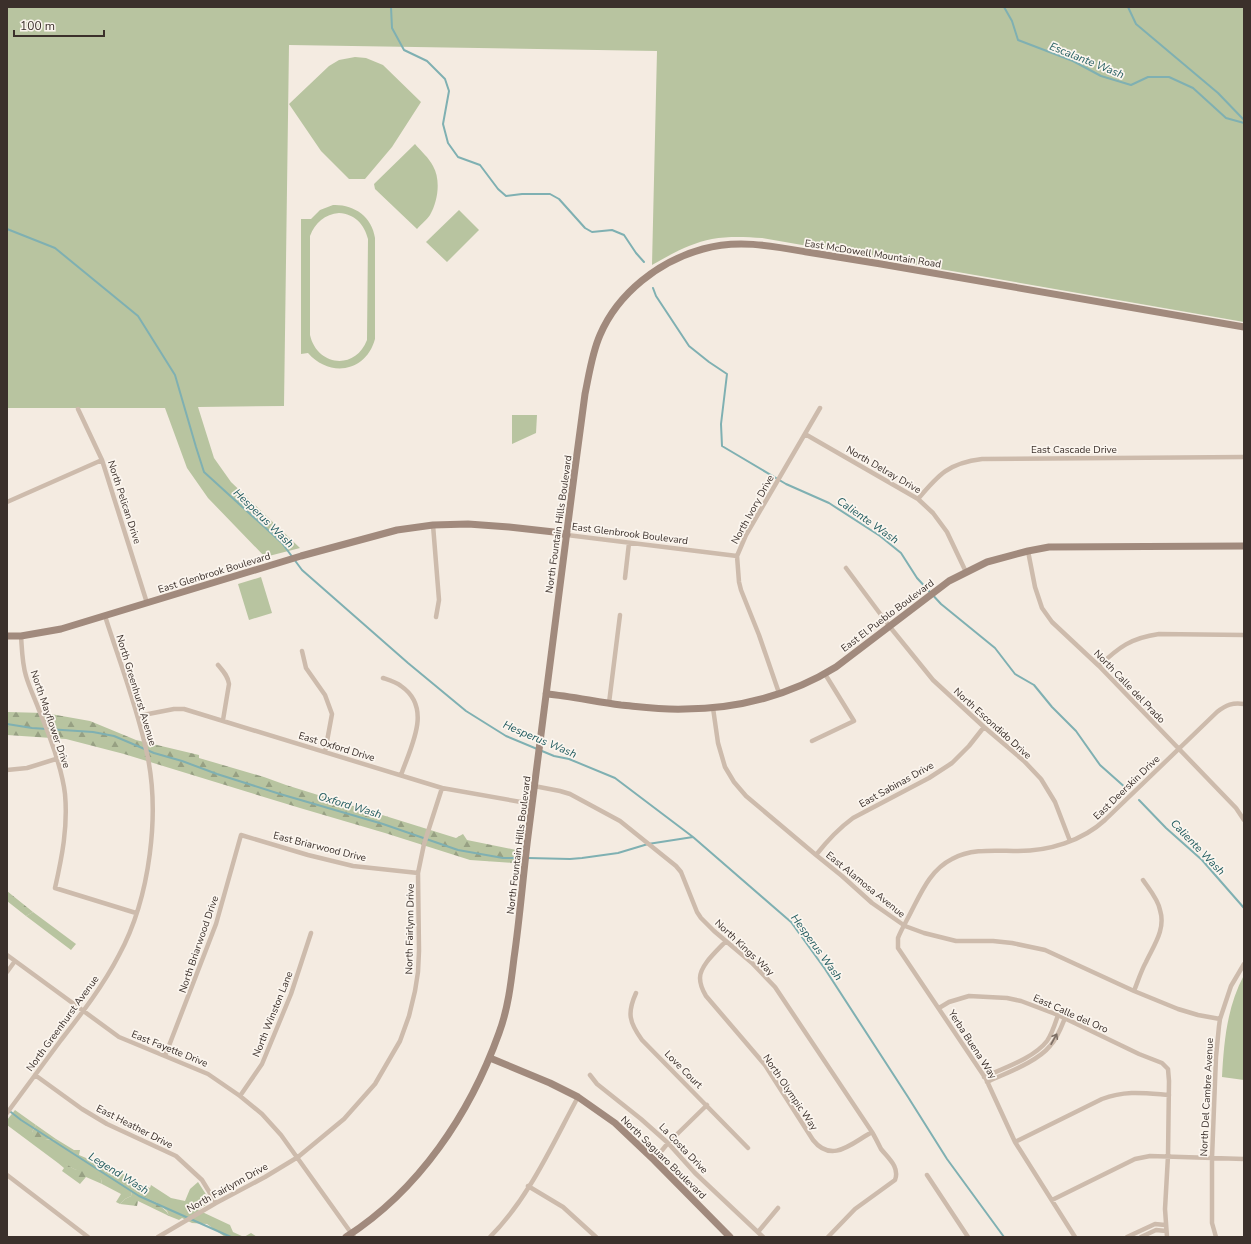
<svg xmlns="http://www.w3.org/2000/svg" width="1251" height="1244" font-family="'Nunito Sans',sans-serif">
<defs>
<pattern id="forest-firs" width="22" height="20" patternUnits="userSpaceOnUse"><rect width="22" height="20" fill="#b8c4a0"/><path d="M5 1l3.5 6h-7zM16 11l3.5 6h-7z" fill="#97a083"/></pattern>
</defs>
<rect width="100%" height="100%" fill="#f4ebe1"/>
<path fill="#b8c4a0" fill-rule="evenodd" d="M7,7H1244V322L762,238C746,237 729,236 712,239C691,243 671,254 652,265L657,51L289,45L284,406L198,407L214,458L231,482L300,548L265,557L208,498L187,468L165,408H7Z
M355,57L366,58L383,65L421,102L392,147L365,179H349L321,151L289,104L329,66L339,60Z
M415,144C421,151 429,158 433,166C441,180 438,201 430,215C427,220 421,224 417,229L375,189L374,184Z
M333,205C353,204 372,216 375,238V339C366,372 330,378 308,353L301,354V219H311L320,210ZM339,213C355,214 364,224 368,239L367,340C355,371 317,366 310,335V236C315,223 325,214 339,213Z
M459,210L479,230L447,262L426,242Z
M512,415H537L536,433L512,444Z
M261,577L272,613L249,620L238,584Z
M33,912L76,944L71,950L26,916Z
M1244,975V1080L1222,1077C1224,1041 1227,1007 1244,975Z
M15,1110L36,1125L32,1132L47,1140L56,1139L74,1150H80L79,1155L128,1176L127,1178L150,1188L151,1185L171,1198L185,1201L190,1189L198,1182L209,1199L207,1204L198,1210L230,1225L233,1232L244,1237L251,1233L257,1237H225L207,1224L192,1223L182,1218L179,1220L169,1216L167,1211L157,1203L132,1191L131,1196L125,1199L120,1204L116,1202L121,1194L102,1184L101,1179L74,1169L63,1163H58L7,1125V1120Z"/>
<path fill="url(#forest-firs)" d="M7,712L45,713L90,721L136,740L199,755V758L264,777L286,785L456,838L463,834L467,840L516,850L514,863L470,860L385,833L300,808L124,754L66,739L7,735Z
M7,891L33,912L26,916L7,901Z
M36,1125L56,1139C48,1140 40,1141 33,1136L32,1132Z
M63,1162L74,1169L95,1174L101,1179L102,1184L86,1177L80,1184L62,1171L64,1168L58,1163Z
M133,1185L135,1186L139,1193L157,1203L167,1212L169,1216L138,1201L137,1206L120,1204L125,1199L131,1196L132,1191L131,1187Z"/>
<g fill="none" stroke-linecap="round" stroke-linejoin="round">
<path stroke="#7fb0b2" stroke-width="2" d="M391,7L392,28L404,50L427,61L445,79L449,91L443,124L448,143L458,157L480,165L498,189L506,196L522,194H550L559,199L585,228L592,232L612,230L624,235L636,253L644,262
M1004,7L1012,21L1018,40L1073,61L1101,76L1131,85L1148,77H1169L1193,88L1226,118L1244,123
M1128,7L1136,24L1218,93L1244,120
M7,229L55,248L138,316L175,375L196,447L204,472L282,543L302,570L408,663L466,711L506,736L554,756L569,759L615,778L693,837L791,922L825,969L908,1097L947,1159L1004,1237
M653,288L656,296L689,346L709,362L727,374L721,424L722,446L786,484L829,503L880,536L901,553L917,578L941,604L995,648L1015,674L1034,685L1052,707L1076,731L1100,765L1127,789
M7,724L32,728L93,732L114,736L154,753L182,761L217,774L280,794L383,824L458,850L503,858H524
M1139,800L1166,828L1202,860L1244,908
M528,858L570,859L582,858L618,853L648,844L693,837
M7,1109L21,1120L139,1196L231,1237"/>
<path stroke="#cdbbac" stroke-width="4.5" d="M78,409L102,460L147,603
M805,434L918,499L933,513L947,532L966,572
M918,499C939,474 949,463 982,459L1244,457
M7,502L102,460
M433,525L439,600L436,617
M567,535L737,556
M1028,551L1035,587L1042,608L1052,622L1099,666L1236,808L1244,820
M846,568L890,627L933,680L984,727L1024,761L1041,779L1055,802L1070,841
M625,578L629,543
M21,636C22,649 22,663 26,676C29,687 35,699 39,710C49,734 62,768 65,794C68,827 62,857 55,888L136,913
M302,651L306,668L325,695L332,714L325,752
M218,665C223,671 228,676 229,684L223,720
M1099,666C1119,647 1131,638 1159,634L1244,635
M383,678C389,680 396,682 401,686C433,708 411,746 401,775
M779,693L759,635L741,590L739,582L737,556L746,535L820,408
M609,703L620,615
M713,708L718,743L725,767L734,782L746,796L816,855L842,876L872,903L905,926L924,933L956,941H993L1012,943L1045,950L1134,991L1178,1009L1198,1015L1220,1019
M138,716L174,709H184L442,788L532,804
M812,741L854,721L825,674
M7,770L27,768L56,759
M534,786L560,791L570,794L620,821L676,866L681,872L697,912L701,918L714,931L752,963L775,987L872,1132C875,1137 878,1143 881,1149C888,1158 900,1167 895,1180L855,1209L828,1237
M816,855C827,841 838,829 853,818L929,778L952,763L969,746L984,727
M726,941C718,950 700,965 700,978C700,984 703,991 706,996L765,1065L813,1140C832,1164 852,1143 872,1132
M7,955L119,1037L208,1074L240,1096L262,1114L281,1135L354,1237
M7,972L15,961
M1134,991C1138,981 1141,971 1146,962C1154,945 1166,929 1160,910C1158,899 1149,889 1143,880
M636,993C627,1013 629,1022 642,1040L748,1148
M939,1008L949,1002L969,996L1007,998L1021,1001L1058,1015L1139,1054L1162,1063L1168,1069L1169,1081L1168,1156L1165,1209L1167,1237
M165,1056L216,924L241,835L308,855L353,866L418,873
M35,1075L82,1109L107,1124L176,1156L202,1180L216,1203
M590,1075L597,1084L641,1119L668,1143L695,1173L763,1237
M984,1077C1004,1068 1034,1058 1047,1041C1052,1034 1055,1024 1058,1015
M987,1082C1006,1073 1037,1062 1050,1046C1057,1039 1061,1028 1065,1018
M240,1096L262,1064L291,994L311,933
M7,1113C25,1089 43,1064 61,1040C82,1013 103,986 119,955C150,898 161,812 146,749C136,704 119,660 105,616
M1015,1142L1102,1099C1126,1090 1144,1093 1169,1095
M654,1160L668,1143L707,1105
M7,1175L88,1237
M927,1175L968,1237
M528,1186L563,1207L596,1237
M1052,1200L1135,1159L1150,1156L1244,1159
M758,1232L778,1208
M158,1237L216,1203L265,1177L298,1157L344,1119L375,1084L400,1041L409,1016L415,991L418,972L419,951L418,873L424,844L442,788
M490,1237C529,1198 552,1145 578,1097
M1075,1237L1015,1142L986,1079L898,948V938C901,930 906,922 910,914C921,893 930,870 952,859C972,848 996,851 1018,851C1049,851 1082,841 1105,820L1217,712C1226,705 1233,702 1244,704
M1127,1237L1155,1224L1165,1225
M1141,1237L1156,1230L1166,1231
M1216,1237L1212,1223V1158L1216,1057L1219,1026L1220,1019L1231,986L1244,964"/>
<path stroke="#a18a7d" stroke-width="7" d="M7,636H21L61,629L301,556L397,530L433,525L468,524L509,527L554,532L567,535
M546,694C571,696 596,702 621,705C642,707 664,710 685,709C738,709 791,695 836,667L949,581L987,562L1028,551L1049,547L1244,546
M490,1058L550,1083L578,1097L615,1123L654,1160L730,1237
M346,1237C419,1190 470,1114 499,1033C508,1009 511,983 514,958C520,917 523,876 528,836C547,688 565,541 585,394C589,375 592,353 600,335C618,293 659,261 703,249C737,239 773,246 807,252C832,256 856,260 881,264C1002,285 1123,306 1244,327"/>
</g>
<defs><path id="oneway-shaft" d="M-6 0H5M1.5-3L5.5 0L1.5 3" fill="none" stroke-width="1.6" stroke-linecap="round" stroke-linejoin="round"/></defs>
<use stroke="#7d6f65" href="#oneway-shaft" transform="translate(1054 1039) rotate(-61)"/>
<g text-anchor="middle" stroke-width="3.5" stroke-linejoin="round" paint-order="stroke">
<g font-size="10" fill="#3b302b" stroke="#fbf5ee">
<text transform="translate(873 253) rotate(9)" y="4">East McDowell Mountain Road</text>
<text x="1074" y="453">East Cascade Drive</text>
<text transform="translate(884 469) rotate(30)" y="4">North Delray Drive</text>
<text transform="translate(125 502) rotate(72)" y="4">North Pelican Drive</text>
<text transform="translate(752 509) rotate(-61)" y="4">North Ivory Drive</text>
<text transform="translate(558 524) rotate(-82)" y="4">North Fountain Hills Boulevard</text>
<text transform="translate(630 533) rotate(7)" y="4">East Glenbrook Boulevard</text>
<text transform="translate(214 572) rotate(-17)" y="4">East Glenbrook Boulevard</text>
<text transform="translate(887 615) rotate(-37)" y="4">East El Pueblo Boulevard</text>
<text transform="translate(1130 686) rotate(46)" y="4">North Calle del Prado</text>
<text transform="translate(137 690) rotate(73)" y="4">North Greenhurst Avenue</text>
<text transform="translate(51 719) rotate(71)" y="4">North Mayflower Drive</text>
<text transform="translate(993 723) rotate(42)" y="4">North Escondido Drive</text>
<text transform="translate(337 746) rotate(17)" y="4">East Oxford Drive</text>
<text transform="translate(896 784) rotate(-29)" y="4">East Sabinas Drive</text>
<text transform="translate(1126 787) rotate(-44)" y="4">East Deerskin Drive</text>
<text transform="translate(518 845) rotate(-83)" y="4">North Fountain Hills Boulevard</text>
<text transform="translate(320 846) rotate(14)" y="4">East Briarwood Drive</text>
<text transform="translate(866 884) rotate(39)" y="4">East Alamosa Avenue</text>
<text transform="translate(409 929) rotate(-89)" y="4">North Fairlynn Drive</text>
<text transform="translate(198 944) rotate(-71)" y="4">North Briarwood Drive</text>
<text transform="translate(745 947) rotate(43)" y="4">North Kings Way</text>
<text transform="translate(1071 1013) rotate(24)" y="4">East Calle del Oro</text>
<text transform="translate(272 1014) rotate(-68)" y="4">North Winston Lane</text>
<text transform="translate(62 1023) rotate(-54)" y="4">North Greenhurst Avenue</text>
<text transform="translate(973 1044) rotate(57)" y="4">Yerba Buena Way</text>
<text transform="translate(170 1048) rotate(22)" y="4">East Fayette Drive</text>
<text transform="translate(684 1069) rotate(45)" y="4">Love Court</text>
<text transform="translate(791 1092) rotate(56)" y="4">North Olympic Way</text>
<text transform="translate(1206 1097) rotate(-87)" y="4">North Del Cambre Avenue</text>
<text transform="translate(135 1126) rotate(27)" y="4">East Heather Drive</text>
<text transform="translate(684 1148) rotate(46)" y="4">La Costa Drive</text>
<text transform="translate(664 1157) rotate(44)" y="4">North Saguaro Boulevard</text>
<text transform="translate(227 1187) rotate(-29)" y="4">North Fairlynn Drive</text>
</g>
<g font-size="11" font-style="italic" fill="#1f5a5e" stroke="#fbf5ee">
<text transform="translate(1087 60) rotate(22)" y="4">Escalante Wash</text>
<text transform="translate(264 518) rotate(44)" y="4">Hesperus Wash</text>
<text transform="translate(868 520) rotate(35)" y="4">Caliente Wash</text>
<text transform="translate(540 739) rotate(23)" y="4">Hesperus Wash</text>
<text transform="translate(350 805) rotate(17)" y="4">Oxford Wash</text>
<text transform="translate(1198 847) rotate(46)" y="4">Caliente Wash</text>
<text transform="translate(817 947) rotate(54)" y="4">Hesperus Wash</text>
<text transform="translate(119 1173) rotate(32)" y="4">Legend Wash</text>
</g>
</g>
<rect width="1251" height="1244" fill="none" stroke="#3b302b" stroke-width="16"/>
<path d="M14 30v6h90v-6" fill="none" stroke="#3b302b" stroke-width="2"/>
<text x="20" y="30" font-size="12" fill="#3b302b" stroke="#fbf5ee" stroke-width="3" paint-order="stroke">100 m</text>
</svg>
